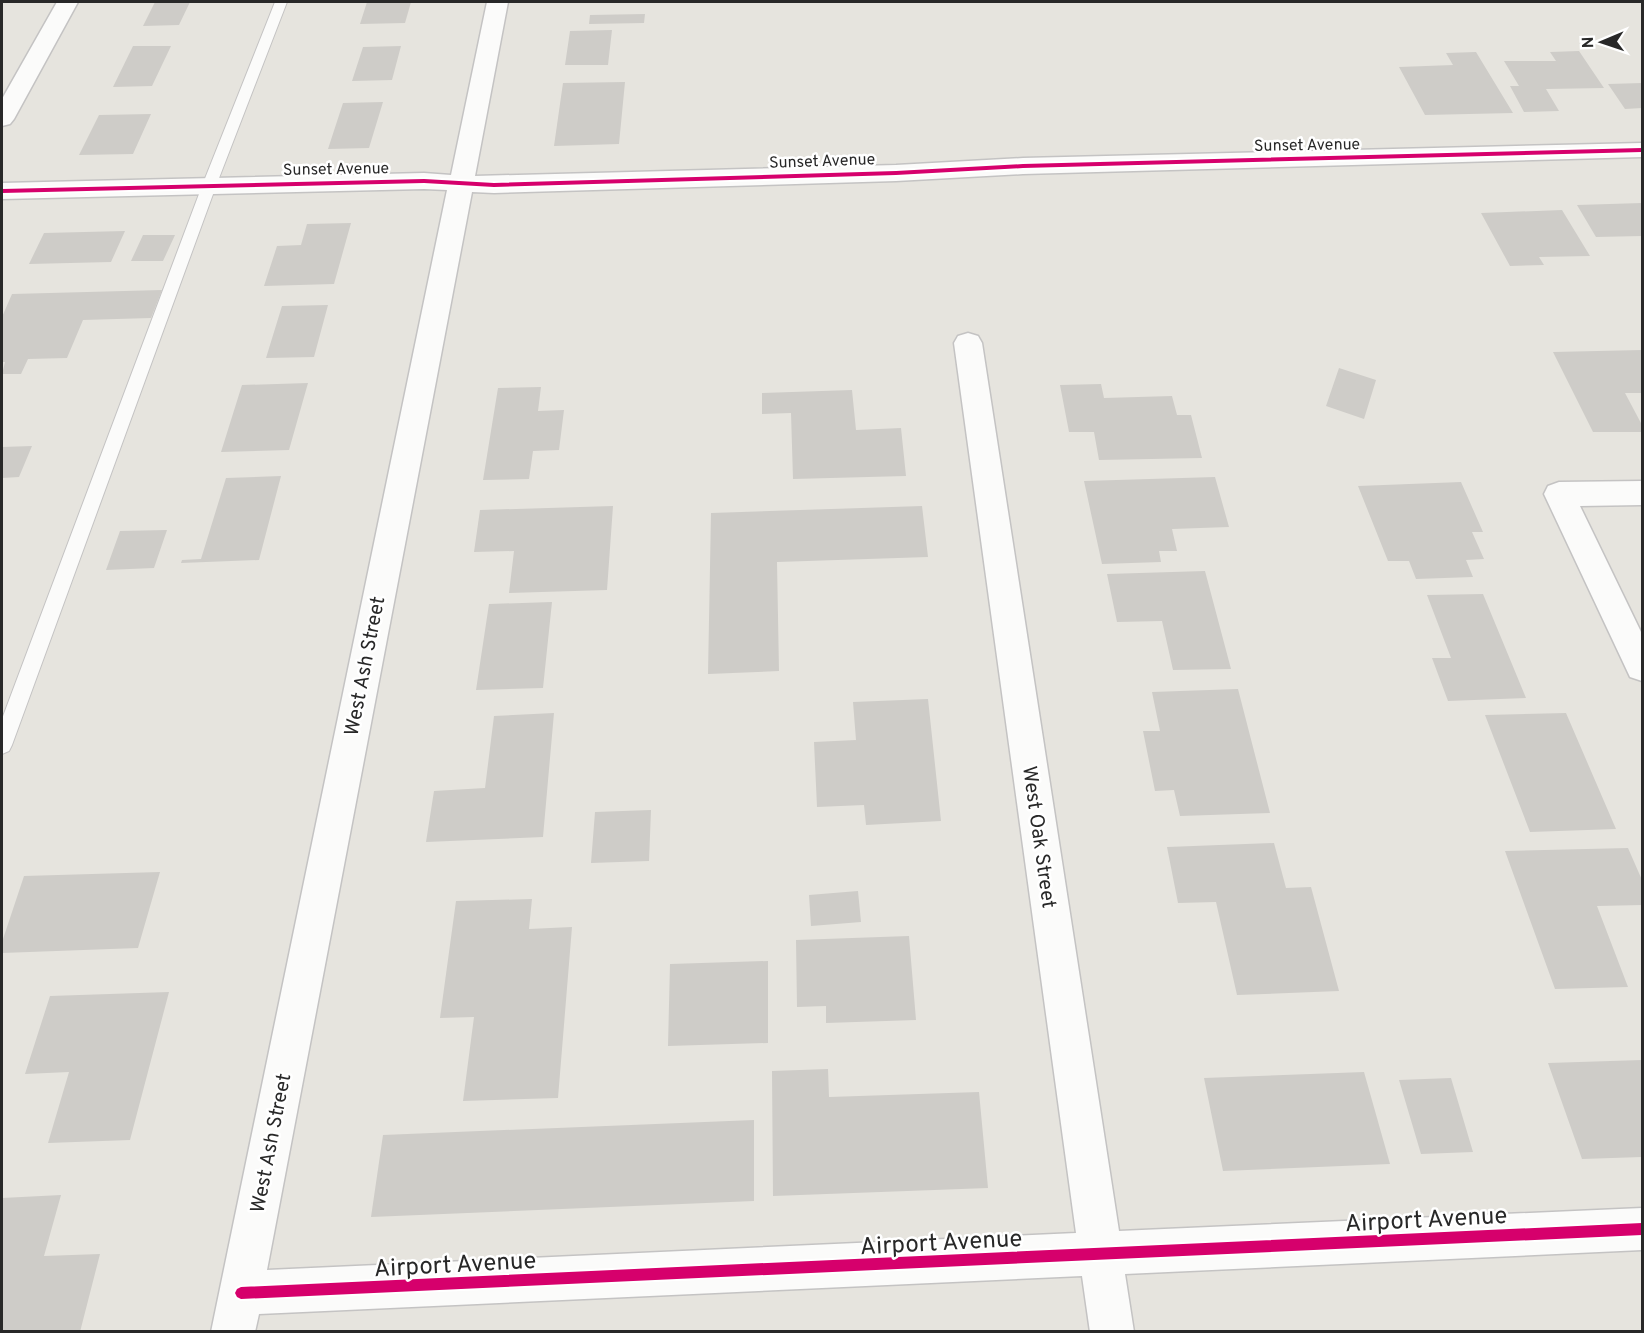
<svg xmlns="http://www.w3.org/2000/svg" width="1644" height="1333" font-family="Overpass,sans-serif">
<rect width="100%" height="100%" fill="#e6e4de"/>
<path fill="#ceccc8" d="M155,2H190L179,25L143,26Z
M367,2H411L405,23L360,24Z
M645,14L644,23L589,24L590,15Z
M612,30L608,65H565L570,31Z
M133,46H171L152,86L113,87Z
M401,46L392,80L352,81L363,47Z
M1579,51L1604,88L1546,89L1559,111L1524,112L1510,86H1519L1504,61H1556L1550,52Z
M1476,52L1513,113L1425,115L1399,67L1453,65L1446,53Z
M625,82L619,144L554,146L563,83Z
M1642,83V108L1625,109L1608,84Z
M383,102L369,148L328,149L343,103Z
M151,114L133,154L79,155L99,115Z
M1642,203V236L1596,237L1577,205Z
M1562,210L1590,256L1539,257L1544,265L1510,266L1481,213Z
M351,223L334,284L264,286L277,246L301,245L307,224Z
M125,231L111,262L29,264L44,233Z
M143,235H175L163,261H131Z
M162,290L151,318L83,320L67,358L28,359L21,374H2L5,362H2V317L12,294Z
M328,305L314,357L266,358L282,306Z
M1642,350V393H1625L1642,425V432H1593L1553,352Z
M1339,368L1376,380L1364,419L1326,406Z
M308,383L289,450L221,452L242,385Z
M1101,384L1104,398L1172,396L1177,415H1191L1202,458L1099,460L1094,432H1069L1060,385Z
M541,387L538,411L564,410L559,450L533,451L529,479L483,480L498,388Z
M852,390L856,430L901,428L906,476L793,479L791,413L762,414V393Z
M32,446L19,477L2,478V447Z
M281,476L259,560L181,563L182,560L201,559L226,478Z
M1215,477L1229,527L1172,529L1177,551H1159L1161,562L1102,564L1084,481Z
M1461,482L1483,532H1472L1484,559L1466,560L1473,577L1416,579L1409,561H1388L1358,486Z
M613,506L607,590L509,593L514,551L474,552L480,510Z
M922,506L928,557L777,562L779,671L708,674L711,513Z
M167,530L154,568L106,570L120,531Z
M1205,571L1231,669L1173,670L1162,621L1117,622L1107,574Z
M1483,594L1526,698L1448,701L1432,658H1451L1427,595Z
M552,602L543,688L476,690L489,604Z
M1238,689L1270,813L1180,816L1174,790L1155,791L1143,731H1160L1152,692Z
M928,699L941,821L866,825L864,805L817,807L814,742L856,740L853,702Z
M554,713L543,837L426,842L434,791L485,788L494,716Z
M1566,713L1616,829L1530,832L1485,715Z
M651,810L649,861L591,863L595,812Z
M1274,843L1286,888L1311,887L1339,991L1237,995L1216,902L1178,903L1167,847Z
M1628,848L1642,880V905L1597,906L1628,987L1555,989L1505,851Z
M160,872L138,948L2,953V942L24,876Z
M858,891L861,922L811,926L809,895Z
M532,899L529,929L572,927L558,1098L463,1101L474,1017L440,1018L456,901Z
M909,936L916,1020L826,1023V1006L797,1007L796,940Z
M768,961V1043L668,1046L670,964Z
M169,992L130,1140L48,1143L69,1072L25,1074L50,996Z
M1642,1060V1157L1582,1159L1548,1063Z
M828,1069L829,1097L979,1092L988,1188L773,1196L772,1071Z
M1364,1072L1390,1164L1223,1171L1204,1078Z
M1451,1078L1473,1152L1421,1154L1399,1080Z
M754,1120V1201L371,1217L383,1135Z
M61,1195L44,1256L100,1254L80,1332H2V1198Z"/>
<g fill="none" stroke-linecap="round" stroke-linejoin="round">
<g stroke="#c4c3c3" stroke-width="2">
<path id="lane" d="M275,2H287L216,186L12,745L9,751L2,754V719L202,186Z"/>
</g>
<g stroke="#c4c3c3" stroke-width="3">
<path id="street" d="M57,2H78L14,119L10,124L2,126V99Z
M487,2H508L475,176L896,165L1023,158L1642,143V157L1023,174L896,181L494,193L472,192L267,1270L1076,1233L954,343L958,336L968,333L978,336L982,343L1119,1231L1642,1208V1250L1125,1274L1134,1332H1090L1082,1276L259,1314L255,1332H211L447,190L424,189L2,199V183L424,173L451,175Z
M1642,481V505L1580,506L1642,634V681L1630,677L1544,494L1548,486L1559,482Z"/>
</g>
<use href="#lane" fill="#fbfbfa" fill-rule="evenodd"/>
<use href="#street" fill="#fbfbfa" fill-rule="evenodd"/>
<g stroke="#fff" stroke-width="4">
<path id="cycleway" d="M1642,148V152L1023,168L896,175L494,187L424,183L2,193V189L424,179L494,183L896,171L1023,164Z
M1642,1223V1235L241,1299L237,1297L235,1293L237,1289L241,1287Z"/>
</g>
<use href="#cycleway" fill="#d6006c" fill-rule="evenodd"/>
</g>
<g text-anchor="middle" stroke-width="5" stroke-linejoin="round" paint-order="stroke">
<g font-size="16" fill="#282828" stroke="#fff">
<text transform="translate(1307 144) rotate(-1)" y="6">Sunset Avenue</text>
<text transform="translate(822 160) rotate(-2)" y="6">Sunset Avenue</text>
<text transform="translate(336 168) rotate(-1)" y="6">Sunset Avenue</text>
</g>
<g font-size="20" fill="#282828" stroke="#fff">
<text transform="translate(364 666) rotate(-79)" y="7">West Ash Street</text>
<text transform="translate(1040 837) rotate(82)" y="7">West Oak Street</text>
<text transform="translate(270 1143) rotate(-79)" y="7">West Ash Street</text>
</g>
<g font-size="24" fill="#282828" stroke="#fff">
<text transform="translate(1426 1219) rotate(-3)" y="8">Airport Avenue</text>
<text transform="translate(941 1242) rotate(-3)" y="8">Airport Avenue</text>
<text transform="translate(455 1264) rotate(-3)" y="8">Airport Avenue</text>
</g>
</g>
<rect width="1644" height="1333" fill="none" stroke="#282828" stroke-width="6"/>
<g transform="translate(1602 42) rotate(268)" stroke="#ffffff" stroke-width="4.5" paint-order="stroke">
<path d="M0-4.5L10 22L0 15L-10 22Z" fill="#282828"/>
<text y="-9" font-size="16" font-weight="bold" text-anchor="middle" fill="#282828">N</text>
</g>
</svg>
